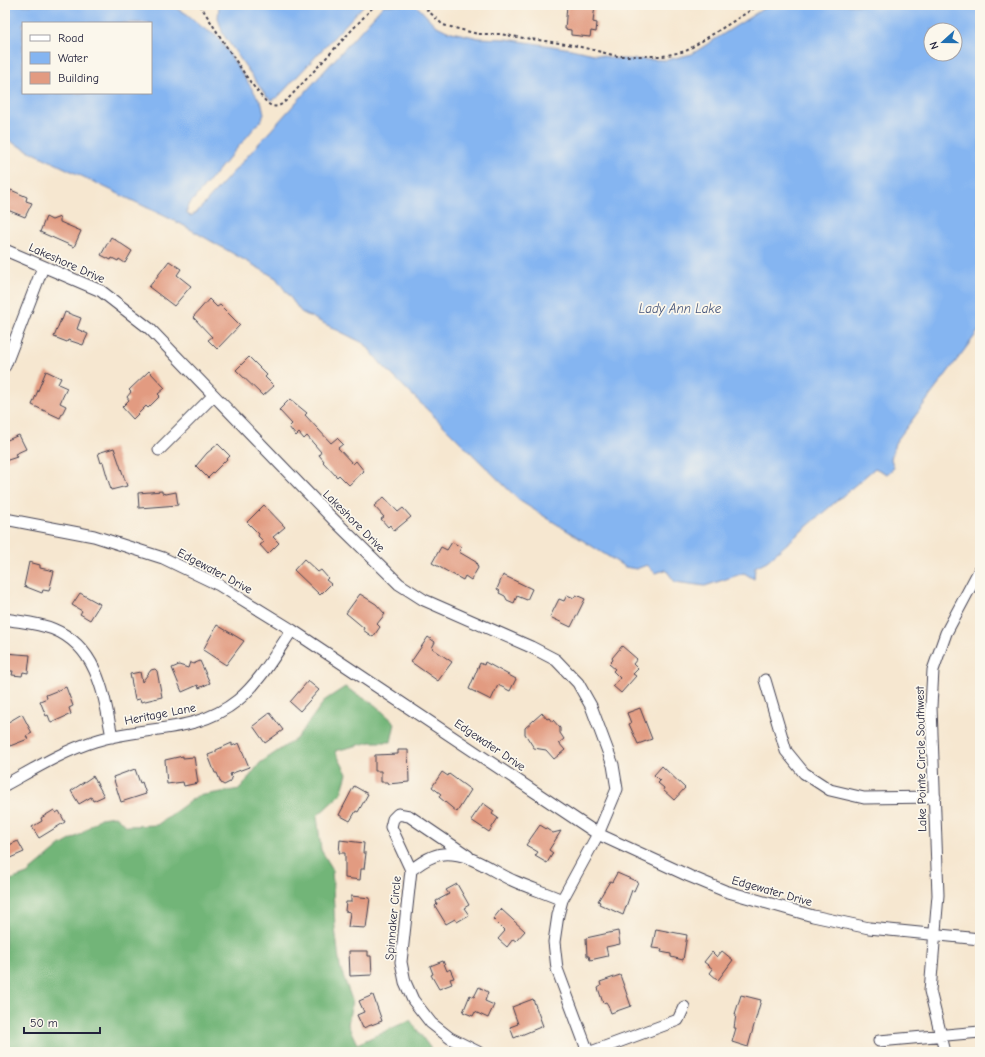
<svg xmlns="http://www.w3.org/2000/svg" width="985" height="1057" font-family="'Comic Neue',sans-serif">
<rect width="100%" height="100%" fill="#fbf7ec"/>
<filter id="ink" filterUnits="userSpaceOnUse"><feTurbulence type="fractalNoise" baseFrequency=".025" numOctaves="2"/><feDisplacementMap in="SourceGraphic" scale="8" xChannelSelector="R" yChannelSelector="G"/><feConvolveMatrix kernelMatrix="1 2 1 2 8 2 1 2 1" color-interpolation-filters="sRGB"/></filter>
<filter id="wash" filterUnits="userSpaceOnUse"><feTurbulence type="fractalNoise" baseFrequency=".012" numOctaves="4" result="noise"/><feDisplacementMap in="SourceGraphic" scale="16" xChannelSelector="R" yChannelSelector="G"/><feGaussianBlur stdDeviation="0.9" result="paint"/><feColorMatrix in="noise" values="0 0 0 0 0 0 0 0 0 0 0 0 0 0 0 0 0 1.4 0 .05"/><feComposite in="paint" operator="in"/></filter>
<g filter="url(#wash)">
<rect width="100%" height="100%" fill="#f6e7d0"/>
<path fill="#72b578" stroke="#4a6c5a" d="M345,687L375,705L395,723L391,742H371L335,751L347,774L341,794L317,816L321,850L332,868L335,928L340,967L352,1000L348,1025L357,1044L410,1020L431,1049L429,1052H5V882L27,874L60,846L81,834L100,818L115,816L127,826L157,825L197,796L240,789L260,763L297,738L325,700Z"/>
<path fill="#85b5f1" stroke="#546c96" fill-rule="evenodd" d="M5,5H174L177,9L187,14L202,27L218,37L262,104L264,114L262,119L187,207V214L191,216L197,212L384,5H416L435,25L447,31L479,38L506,39L571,49L617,59L667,60L692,54L769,5H980V329L895,443L891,459L894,468L887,474L875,468L767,561L755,567L754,579L744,573L705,586L675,582L666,570L655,573L647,565L636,569L625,567L520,501L381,364L365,344L301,312L276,278L181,224L13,143L5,137ZM23,23H151V93H23ZM931,30H955V54H931Z
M219,5H364L278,97L272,100L266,96L223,34L218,18Z"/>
<g id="blocks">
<path fill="#e29b81" d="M567,5H595L593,22L597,23L596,32L591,31L590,37L571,35V30L565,29Z
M11,190L27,197L26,201L32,203L25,217L5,209V191L10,193Z
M46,217L52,220L60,217V222L81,231L74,247L40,232Z
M111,237L132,251L125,263L119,259L118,261L112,258L111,260L101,255Z
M169,261L181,269L177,275L191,286L174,306L149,287Z
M209,299L217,307L220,305L240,325L217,349L208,340L212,337L193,317Z
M65,312L81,318L77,329L88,334L83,345L68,340L67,342L54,337L61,319L62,320Z
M249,357L267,375L265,377L274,386L263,396L236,370Z
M46,371L61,378L58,384L67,388L60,403L66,406L60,418L32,405Z
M149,371L165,388L158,394L160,396L148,408L146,406L133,419L122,407L129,400L127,397L131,392L129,390Z
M290,399L307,413L305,415L331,443L337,438L343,444L338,448L353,464L356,461L364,471L349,485L339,475L337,477L323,462L324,461L319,455L321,452L307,436L304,439L299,433L296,436L289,427L292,424L279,410Z
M19,435L26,449L15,454L17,457L5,461V441Z
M218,444L230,456L208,478L196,466L207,453Z
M114,448L127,486L111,490L103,462L101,463L98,453Z
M162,491V493L166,494L176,492L178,505L139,508L138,493Z
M384,497L398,512L403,508L411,517L394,531L390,525L388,527L381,519L384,517L374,506Z
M264,505L285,527L273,537L279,543L268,554L260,545L264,542L258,536L259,534L247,522Z
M452,542L461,547L459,552L476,562L478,568L471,580L465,576L463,580L432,563L441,547L447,550Z
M304,559L318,572L321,570L328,578L326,580L331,584L320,595L294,570Z
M29,562L40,565V568L54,571L49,591L43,590L42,593L24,586Z
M503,575L532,589L527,600L517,596L514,603L507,600L505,596L499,593L500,591L497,589Z
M80,593L100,604L90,620L80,614L82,611L72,605Z
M360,594L376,604L385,614L377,624L380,627L373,637L363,630L364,628L346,613Z
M567,595L574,598L576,595L585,599L571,627L550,617L559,599L564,601Z
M217,625L244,641L226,665L203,650Z
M428,637L435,642L432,648L452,662L438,681L411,662Z
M622,646L637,659L633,664L638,669L633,674L636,676L621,693L613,686L620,678L613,671L615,669L609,664L613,660L612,658Z
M5,653L30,655L28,673L23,672L22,676L12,675L13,671H5Z
M200,661L210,683L199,688L198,685L182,692L172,668L179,665L188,668L190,662L193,664Z
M485,662L516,679L510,691L498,685L491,700L469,689L480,663L484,665Z
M155,669L157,671L162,697L141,702L140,699L135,700L130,674L140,672L142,682L151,670Z
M308,681L319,690L300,711L290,702Z
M66,687L73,706L69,708L71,714L51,723L48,715L46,716L40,701L47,698L46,695Z
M640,708L652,739L638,744L629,724L631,723L627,713Z
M270,713L283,730L265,743L253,726Z
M542,713L547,719L549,718L552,722L553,720L560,728V733L564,739L559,743L565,750L554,759L546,750L534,748L525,734V728Z
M22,714L32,733L26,736L28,739L10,746L5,737V724Z
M232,743V746L239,743L249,767L230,774L232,779L230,782L224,785L221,783L217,773H215L208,755L216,752V750Z
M398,750H408L409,782L388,784L387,782H381V771H375V755L398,754Z
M183,756V758L194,757L198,783L184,786L183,782L167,784L165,760Z
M662,766L685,788L674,800L663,790L664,788L658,783L660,781L654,775Z
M135,769L140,783L142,782L146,794L121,802L113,777Z
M442,772L448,776L449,774L471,790L457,812L439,797L441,794L432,787Z
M93,776L104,796L93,801L91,797L79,804L71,791Z
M354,786L368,794L358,812L356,811L350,821L339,815Z
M483,803L494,811L492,814L498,818L489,832L471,820Z
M54,810L56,813L59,811L65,822L39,838L32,827L42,821L41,818Z
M540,825L553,833L561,831L549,850L553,853L547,863L535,856L538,852L526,845Z
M340,840L364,843L363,853H366L364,869H361L360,880L345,878V853H339Z
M18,841L24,852L10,858L9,854L5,856V847Z
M617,873L638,882L634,891L632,890L623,915L599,904L600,902L598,901L610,881L612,882Z
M457,884L469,905L464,908L469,915L457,922L455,919L446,924L435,906L437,904L436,901L449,894L446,890Z
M351,896L370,898L366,928L348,927L350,912L345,911L346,902H351Z
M501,909L525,931L516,941L513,939L507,947L498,939L505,931L493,919Z
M656,929L687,935L683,960L671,957V954L661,952L662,949L652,948Z
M618,931L620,944L606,947L608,956L590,960L589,956H587L586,938Z
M349,951H368V956H371L372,975L350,976Z
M722,951L733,960L718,980L710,973L713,969L704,962L712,952L717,957Z
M443,961L447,971L450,969L454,978L450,979L452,984L439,989L431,975L433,974L430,966Z
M620,975L631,1006L611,1013L608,1005L606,1002L603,1003L598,988L601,986L600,982Z
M479,987L488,992L485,1001L494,1005L488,1018L475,1012L473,1016L463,1012L470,995L474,997Z
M373,995L382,1021L363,1028L357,1015L364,1012L359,1001Z
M741,995L761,1000L748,1047L732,1042L736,1028H734L736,1015L735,1014Z
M533,999L543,1026L514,1038L510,1027L518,1024L512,1007Z"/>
</g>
</g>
<g filter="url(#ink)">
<use href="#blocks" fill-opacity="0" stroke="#424051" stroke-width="1"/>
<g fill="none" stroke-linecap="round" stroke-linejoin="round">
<g stroke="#424051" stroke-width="13">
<path id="street" d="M5,250L101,291L150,329L332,518L399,584L424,600L531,647L556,660L578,683L591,706L613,765L617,789L598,834L562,900L558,915L554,942L557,969L588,1052
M5,366L43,267
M159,450L213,396
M5,519L94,536L163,558L219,585L292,630L598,834L689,876L725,891L813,916L869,928L980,939
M5,619C21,622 38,623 53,629C98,647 104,695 112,737
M765,680L786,751L804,773L830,790L864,798L935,797
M5,785C34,769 63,751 95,741C144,725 195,735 238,700C260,682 276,653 292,630
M411,870L391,827L393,819L398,814L409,816L468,856
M879,1041L980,1032
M478,1052L450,1038L431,1023L413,1000L405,982L401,962L411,870C421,863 431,855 443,854C470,852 491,871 514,881C530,888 546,893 562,900
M591,1052L678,1020L684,1007
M945,1052L930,991L938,895L931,707L933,670L946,633L980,569"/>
</g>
<path stroke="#424051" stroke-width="2" stroke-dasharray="3 3" stroke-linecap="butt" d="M200,5C210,20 260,103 272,106C279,108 283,103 288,99L375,5
M422,5L443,25L478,34H500L524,38L573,45L617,56H663L686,51L759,5"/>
<use href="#street" stroke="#fff" stroke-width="11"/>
</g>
</g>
<g text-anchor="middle" stroke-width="3.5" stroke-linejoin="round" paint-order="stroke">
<g font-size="12" fill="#22223b" stroke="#fbf7ec">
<text transform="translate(67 263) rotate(24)" y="4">Lakeshore Drive</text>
<text transform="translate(354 521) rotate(45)" y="4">Lakeshore Drive</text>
<text transform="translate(215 571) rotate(28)" y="4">Edgewater Drive</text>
<text transform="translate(160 714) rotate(-11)" y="4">Heritage Lane</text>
<text transform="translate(490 745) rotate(34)" y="4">Edgewater Drive</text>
<text transform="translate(921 759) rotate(-91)" y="4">Lake Pointe Circle Southwest</text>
<text transform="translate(772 891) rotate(16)" y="4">Edgewater Drive</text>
<text transform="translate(393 918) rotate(-85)" y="4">Spinnaker Circle</text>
</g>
<g font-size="13" font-style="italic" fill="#45557b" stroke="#fbf7ec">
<text x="680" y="313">Lady Ann Lake</text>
</g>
</g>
<rect width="985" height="1057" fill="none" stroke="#fbf7ec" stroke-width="20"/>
<rect x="22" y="22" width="130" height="72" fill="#fbf7ec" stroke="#a4a2a5"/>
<rect x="30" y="35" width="20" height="6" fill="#ffffff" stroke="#a4a2a5"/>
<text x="58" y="42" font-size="12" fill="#22223b">Road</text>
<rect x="30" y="52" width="20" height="12" fill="#85b5f1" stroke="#a4a2a5"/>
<text x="58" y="62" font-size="12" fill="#22223b">Water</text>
<rect x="30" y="72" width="20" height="12" fill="#e29b81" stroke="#a4a2a5"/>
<text x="58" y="82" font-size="12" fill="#22223b">Building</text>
<g transform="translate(943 42) rotate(249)"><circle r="19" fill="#fbf7ec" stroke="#a4a2a5"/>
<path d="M0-3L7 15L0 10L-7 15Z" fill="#1f6fb2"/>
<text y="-6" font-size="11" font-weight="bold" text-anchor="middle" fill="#22223b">N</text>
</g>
<path d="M24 1027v6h76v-6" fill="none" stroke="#22223b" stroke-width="2"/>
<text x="30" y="1027" font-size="12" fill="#22223b" stroke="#fbf7ec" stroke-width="3" paint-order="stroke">50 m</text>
</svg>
